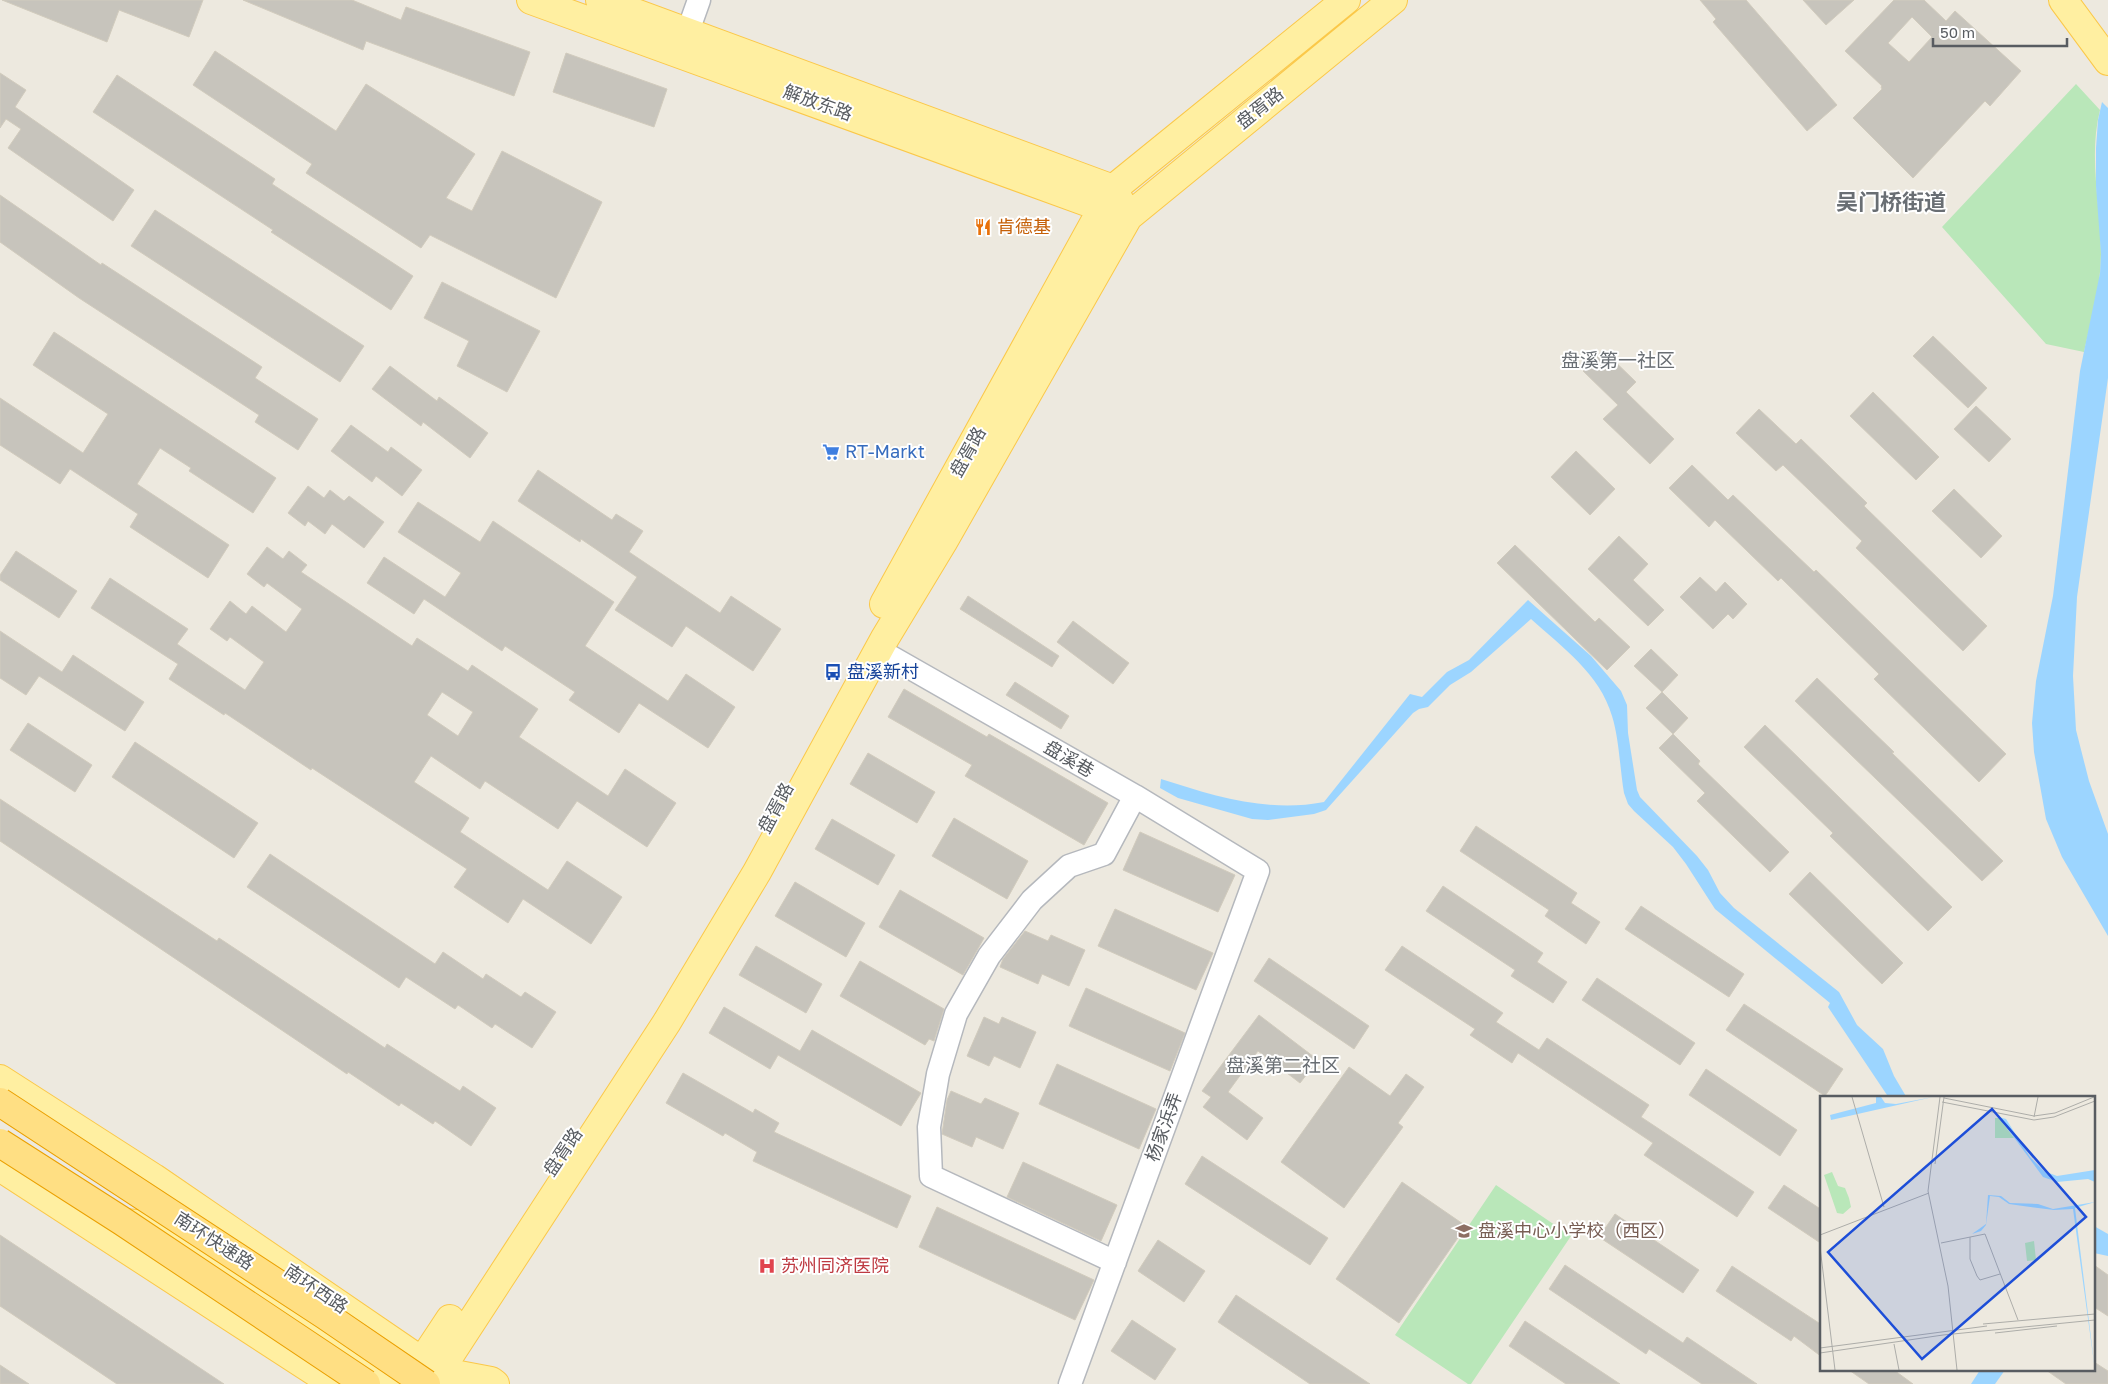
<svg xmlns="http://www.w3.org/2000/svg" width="2108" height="1384" font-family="'Golos Text','Noto Sans SC',sans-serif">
<rect width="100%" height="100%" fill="#ede9df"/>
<path fill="#b9e7b9" d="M2076,84L2100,110C2088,157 2101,206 2101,254C2101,287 2091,320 2084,352L2046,344L1942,227Z
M1496,1185L1571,1236L1471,1384H1468L1395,1335Z"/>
<path fill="#9cd5ff" d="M2102,102L2108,108V378L2077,597L2073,676L2076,730L2089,781L2108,834V936L2062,857L2046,819L2034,752L2032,723L2036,681L2053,596L2080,371L2100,273L2101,254L2096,186V148L2098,120Z
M1528,600L1591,656L1621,691L1627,705L1628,733L1637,790L1640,797L1697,856L1708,870L1720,893L1734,908L1839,992L1857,1025L1883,1049L1894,1076L1907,1098H1889L1828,1007L1830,1003L1715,909L1686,864L1673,847L1634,811L1628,804L1624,793C1620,769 1619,738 1612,716C1600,674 1562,647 1531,619L1471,672L1450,685L1428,707L1419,709L1413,713L1326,810L1314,814L1268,820L1252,819L1178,798L1160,788L1161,779C1214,796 1268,813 1324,802L1410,694L1422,697L1447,672L1469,660Z
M2094,1226L2108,1234V1256L2094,1253Z
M1980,1370H2005L1995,1384H1971Z"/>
<path fill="#c7c4bc" stroke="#d1cbbd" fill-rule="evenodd" d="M2,0H203L189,37L119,10L107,42Z
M243,0H352L401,20L406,7L530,52L514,96L366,41L363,50Z
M1700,0H1746L1837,105L1807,131L1713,22L1716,19Z
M1803,0H1854L1826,25Z
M1894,0H1924L1946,21L1955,11L2021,71L1990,106L1985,101L1913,178L1853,118L1882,89L1881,87L1882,86L1845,51ZM1912,17L1932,37L1909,62L1888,43Z
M215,51L336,131L366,84L475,154L446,198L472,211L502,151L602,202L556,298L430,235L421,248L306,173L312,164L193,85Z
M566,53L667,89L654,127L553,92Z
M0,73L26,90L15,107L134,190L113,221L8,148L21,129L6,119L0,128Z
M117,75L275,179L272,184L413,276L391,310L271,232L273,230L93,112Z
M0,195L101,265L102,263L262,367L255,378L318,419L298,450L255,422L259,415L79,298L0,242Z
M155,210L364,346L340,382L131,246Z
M442,282L540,331L507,392L457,366L469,341L424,318Z
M54,332L276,478L253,513L189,471L191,468L160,448L137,484L229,545L208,578L130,527L138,514L70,469L60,484L0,445V398L83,453L108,414L33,365Z
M1933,336L1987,388L1968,408L1913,356Z
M1603,350L1636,382L1626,392L1674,439L1650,464L1603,419L1618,405L1583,371Z
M390,366L437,401L439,397L488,433L470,458L423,422L421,426L372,389Z
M1873,392L1939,457L1916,480L1850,416Z
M1976,406L2011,439L1989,462L1954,429Z
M1759,409L1796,444L1801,439L1867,503L1864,506L1987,626L1963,651L1856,548L1862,541L1783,465L1776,471L1736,433Z
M351,425L388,452L391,447L422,470L402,496L376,476L372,482L331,451Z
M1576,451L1615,489L1590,515L1551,477Z
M1692,465L1728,500L1733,495L1814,572L1816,570L2006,754L1979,782L1874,679L1879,674L1781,578L1778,581L1715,520L1709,527L1669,488Z
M538,470L612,520L616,514L643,531L629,552L720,613L731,596L781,629L753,671L686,626L672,647L615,610L637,577L581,539L580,542L518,501Z
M308,486L324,498L330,490L344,501L349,496L384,522L364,548L332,524L325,534L308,521L305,526L288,513Z
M1954,489L2002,536L1981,558L1932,511Z
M418,502L480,542L493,521L614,602L585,646L668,701L686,674L735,707L708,748L639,703L619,733L569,700L575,692L505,646L502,651L424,599L414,614L367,583L384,557L445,597L461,573L398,532Z
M1619,536L1648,564L1633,580L1664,610L1648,626L1588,569Z
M1515,545L1595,622L1599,618L1630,647L1607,670L1497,563Z
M267,547L283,559L289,551L307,565L301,572L412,646L417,638L468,671L472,665L538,709L519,737L608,796L625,769L676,803L647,847L577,801L558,829L485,781L480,789L431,756L414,782L469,818L460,832L548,890L567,861L622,897L591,944L523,899L508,923L454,887L467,869L312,768L311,770L225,713L224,715L169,679L178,664L91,608L110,578L188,629L177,644L245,690L264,662L230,637L227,641L210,629L230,601L246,614L252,606L286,632L302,609L267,583L264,587L247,574ZM442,692L473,712L458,736L427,715Z
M16,551L77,591L59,618L0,580V575Z
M1700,577L1716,592L1725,582L1747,604L1733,619L1728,614L1713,629L1680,597Z
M968,596L1059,656L1052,667L960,609Z
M1073,621L1129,663L1113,684L1057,642Z
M0,631L62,672L73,655L144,702L125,731L39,676L26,695L0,678Z
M1651,649L1678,675L1662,692L1634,666Z
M1817,678L1894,752L1892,753L2003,861L1982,881L1795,701Z
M1015,682L1069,716L1061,729L1006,695Z
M904,689L987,737L989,734L1108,803L1084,845L965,776L972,765L888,717Z
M1662,692L1688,718L1673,734L1646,708Z
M28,723L92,765L75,792L10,750Z
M1765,725L1952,907L1928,931L1830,836L1833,833L1744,747Z
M1673,734L1700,761L1698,764L1789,852L1770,872L1697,801L1705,793L1659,748Z
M135,742L258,823L234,858L112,777Z
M868,753L935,792L917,823L850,784Z
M0,799L217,941L219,938L385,1048L387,1044L460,1091L463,1086L496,1108L471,1146L435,1121L433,1124L401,1103L399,1106L348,1072L347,1074L0,841Z
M954,818L1028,861L1007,899L932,856Z
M832,819L895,855L878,885L815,849Z
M1476,826L1577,893L1571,903L1600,922L1586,944L1545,916L1549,910L1460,851Z
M1140,832L1235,875L1218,912L1123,870Z
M270,854L435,964L443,952L483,979L486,974L521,997L525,992L556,1012L532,1048L495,1024L492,1028L458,1005L455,1009L406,977L399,988L247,887Z
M1810,872L1903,963L1882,984L1789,894Z
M795,882L865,923L846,957L775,916Z
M1443,886L1543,953L1537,962L1567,982L1553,1003L1511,976L1515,970L1426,911Z
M900,890L984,938L963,975L879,927Z
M1641,906L1744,974L1729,997L1625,929Z
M1115,909L1213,953L1196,990L1098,946Z
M1025,931L1048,941L1051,935L1085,950L1069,986L1042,974L1038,984L1000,967L1003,959Z
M756,946L822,984L806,1013L739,975Z
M1402,946L1503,1013L1496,1022L1539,1050L1547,1038L1649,1105L1641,1117L1754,1192L1737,1217L1644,1155L1653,1143L1518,1053L1512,1063L1470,1035L1475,1029L1385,970Z
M1269,958L1369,1026L1354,1049L1254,981Z
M860,961L944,1009L934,1041L929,1039L925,1045L840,996Z
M1597,978L1695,1043L1680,1065L1582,1000Z
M1086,988L1185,1033L1170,1071L1069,1026Z
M1744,1004L1843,1069L1825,1096L1726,1030Z
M724,1007L800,1051L812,1030L921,1093L901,1126L778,1055L770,1069L709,1033Z
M1259,1015L1318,1060L1300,1083L1258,1051L1228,1092L1263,1118L1247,1140L1203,1107L1211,1097L1202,1091Z
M984,1017L999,1024L1002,1017L1036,1032L1020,1068L994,1056L989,1066L967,1056Z
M1057,1064L1156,1109L1139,1149L1039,1104Z
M1349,1067L1390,1096L1406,1074L1424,1087L1398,1123L1403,1127L1344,1208L1281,1162Z
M1706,1069L1797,1130L1780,1156L1689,1095Z
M683,1073L753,1113L755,1109L779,1123L774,1132L911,1196L897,1228L753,1161L757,1152L725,1133L723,1136L666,1103Z
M951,1091L981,1104L985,1098L1019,1113L1003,1149L976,1137L972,1147L942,1134L947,1100Z
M1202,1156L1328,1238L1310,1265L1185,1184Z
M1023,1162L1117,1205L1101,1241L1007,1197Z
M1402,1182L1466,1226L1399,1323L1336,1279Z
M1784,1185L1822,1210V1244L1768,1208Z
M937,1207L1094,1280L1075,1320L919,1247Z
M1615,1214L1699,1270L1683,1293L1599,1237Z
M0,1235L224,1384H117L0,1306Z
M1158,1240L1205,1271L1184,1302L1138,1271Z
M1565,1265L1683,1343L1687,1337L1757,1384H1702L1649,1349L1646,1354L1549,1289Z
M2094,1265L2108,1275V1316L2094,1307Z
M1732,1266L1822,1325V1357L1794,1336L1791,1341L1716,1291Z
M1236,1295L1370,1384H1310L1218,1322Z
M1132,1320L1176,1349L1155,1380L1111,1351Z
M1525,1321L1620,1384H1566L1509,1346Z
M2094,1362L2108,1371V1384H2066L2046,1370H2094Z
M0,1365L29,1384H0Z
M1849,1370H1894L1913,1384H1869Z"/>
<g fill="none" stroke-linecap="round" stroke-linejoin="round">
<g stroke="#b5b8bd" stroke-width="25">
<path id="minor" d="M688,31L699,0
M879,650L1135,796L1258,871L1070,1384
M1115,1262L931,1176L929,1127L938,1074L956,1014L989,956L1032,900L1069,866L1104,854L1135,796"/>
</g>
<g stroke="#fbc849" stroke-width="30">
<path id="major" d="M531,0L1120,214
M600,0L1113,189L1122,205
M2063,0L2108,61
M884,604L1113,189L1346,0
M0,1079L154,1178L455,1384
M0,1167L334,1384
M115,1222L156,1226L392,1384
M438,1371L491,1381L495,1384
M407,1384L450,1319
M431,1384L667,1022L757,872L885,638L943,542L1128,217L1393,0"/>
</g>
<use href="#minor" stroke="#fff" stroke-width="22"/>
<use href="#major" stroke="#ffefa1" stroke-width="28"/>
<g stroke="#eba000" stroke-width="30" stroke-linecap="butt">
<path id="highway-bridge" d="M0,1102L325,1315L426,1384
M0,1143L122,1221L366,1384"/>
</g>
<use href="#highway-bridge" stroke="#ffdf83" stroke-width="28"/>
</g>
<defs>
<g id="restaurant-bare" transform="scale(1.35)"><path d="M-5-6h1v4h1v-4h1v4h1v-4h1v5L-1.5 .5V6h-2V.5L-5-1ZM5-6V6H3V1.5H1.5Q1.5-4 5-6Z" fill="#e8710a" stroke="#fff" stroke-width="2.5" paint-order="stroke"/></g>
<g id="supermarket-bare" transform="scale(1.35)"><path d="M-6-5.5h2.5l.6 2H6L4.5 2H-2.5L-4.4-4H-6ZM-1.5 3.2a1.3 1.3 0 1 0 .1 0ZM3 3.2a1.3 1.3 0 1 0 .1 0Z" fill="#3f7fe0" stroke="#fff" stroke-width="2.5" paint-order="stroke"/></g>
<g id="bus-bare" transform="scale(1.35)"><path d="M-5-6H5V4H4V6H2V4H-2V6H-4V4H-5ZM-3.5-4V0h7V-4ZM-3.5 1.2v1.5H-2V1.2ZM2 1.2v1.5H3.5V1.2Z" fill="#1a4fb4" stroke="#fff" stroke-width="2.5" paint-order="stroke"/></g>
<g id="school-bare" transform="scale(1.35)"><path d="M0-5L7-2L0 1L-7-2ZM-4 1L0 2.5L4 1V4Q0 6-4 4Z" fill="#8d6e63" stroke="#fff" stroke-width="2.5" paint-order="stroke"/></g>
<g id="hospital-bare" transform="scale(1.35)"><path d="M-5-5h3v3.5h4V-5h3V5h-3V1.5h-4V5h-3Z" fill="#e0444e" stroke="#fff" stroke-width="2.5" paint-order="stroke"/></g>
</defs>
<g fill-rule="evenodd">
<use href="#restaurant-bare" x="983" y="227"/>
<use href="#supermarket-bare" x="831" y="452"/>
<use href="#bus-bare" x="833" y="672"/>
<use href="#school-bare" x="1464" y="1231"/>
<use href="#hospital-bare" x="767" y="1266"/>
</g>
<g text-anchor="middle" stroke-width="4" stroke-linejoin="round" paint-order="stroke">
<g font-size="18" fill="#585c61" stroke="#fff">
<text transform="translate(818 103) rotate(20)" y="6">解放东路</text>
<text transform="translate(1260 108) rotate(-39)" y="6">盘胥路</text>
<text transform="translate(968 452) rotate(-61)" y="6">盘胥路</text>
<text transform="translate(1069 759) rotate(30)" y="6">盘溪巷</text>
<text transform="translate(776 808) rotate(-62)" y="6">盘胥路</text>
<text transform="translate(1164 1127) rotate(-70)" y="6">杨家浜弄</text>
<text transform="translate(563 1152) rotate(-56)" y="6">盘胥路</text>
<text transform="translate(214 1241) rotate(33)" y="6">南环快速路</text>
<text transform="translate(316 1289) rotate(34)" y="6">南环西路</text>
</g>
<g font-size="18" fill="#c56008" stroke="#fff" text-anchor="start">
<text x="997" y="233">肯德基</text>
</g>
<g font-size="18" fill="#366cbe" stroke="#fff" text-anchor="start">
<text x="845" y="458">RT-Markt</text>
</g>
<g font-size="18" fill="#164399" stroke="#fff" text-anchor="start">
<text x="847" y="678">盘溪新村</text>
</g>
<g font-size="18" fill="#785e54" stroke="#fff" text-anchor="start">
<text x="1478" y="1237">盘溪中心小学校（西区）</text>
</g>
<g font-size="18" fill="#be3a42" stroke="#fff" text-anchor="start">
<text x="781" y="1272">苏州同济医院</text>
</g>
<g font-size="19" fill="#696e73" stroke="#fff">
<text x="1618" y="367">盘溪第一社区</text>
<text x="1283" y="1072">盘溪第二社区</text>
</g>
<g font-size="22" font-weight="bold" fill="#696e73" stroke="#fff">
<text x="1891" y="210">吴门桥街道</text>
</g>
</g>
<g transform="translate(1820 1096)">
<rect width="275" height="275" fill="#ede9df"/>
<path d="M175,22H179L194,42H175ZM12,76L18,90L25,92L29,102L31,111L23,118L17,117L4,79ZM214,145L216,164L207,165L205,147Z" fill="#b9e7b9"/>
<path d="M56,1H61L65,7L76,8L113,1L11,24L10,19L56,7ZM179,21L186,23L210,61L224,75L237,80L275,74V86L268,83L237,86L223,81ZM168,99L181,100L190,107L218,108L233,113L275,106L255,112L275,274L253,113L234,114L203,110L189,108L179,101L170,100L166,129L161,135L152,138L166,128Z" fill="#9cd5ff"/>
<path fill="none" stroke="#adada9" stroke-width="1" d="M32,1L64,111M120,1L108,95L128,190L137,274M124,2L214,20L235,17L274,1M122,6L214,24L234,21L275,5M214,21L218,1M115,68L124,1M0,139L109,97M150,141V163L157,180L160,184L180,178M121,147L165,138L198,224M0,151L15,274M163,228L275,218M175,237L237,230M74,248L79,274M0,252L167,230M0,257L123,239L275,224"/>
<path fill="#1d4ed8" fill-opacity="0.15" stroke="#1d4ed8" stroke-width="2.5" d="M172,13L266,121L102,263L8,156Z"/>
<rect width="275" height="275" fill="none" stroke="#585c61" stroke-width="2.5"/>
</g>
<path d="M1933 38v8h134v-8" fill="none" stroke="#585c61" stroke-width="2.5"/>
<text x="1940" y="38" font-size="15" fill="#585c61" stroke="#ffffff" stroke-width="4" paint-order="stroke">50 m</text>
</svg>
